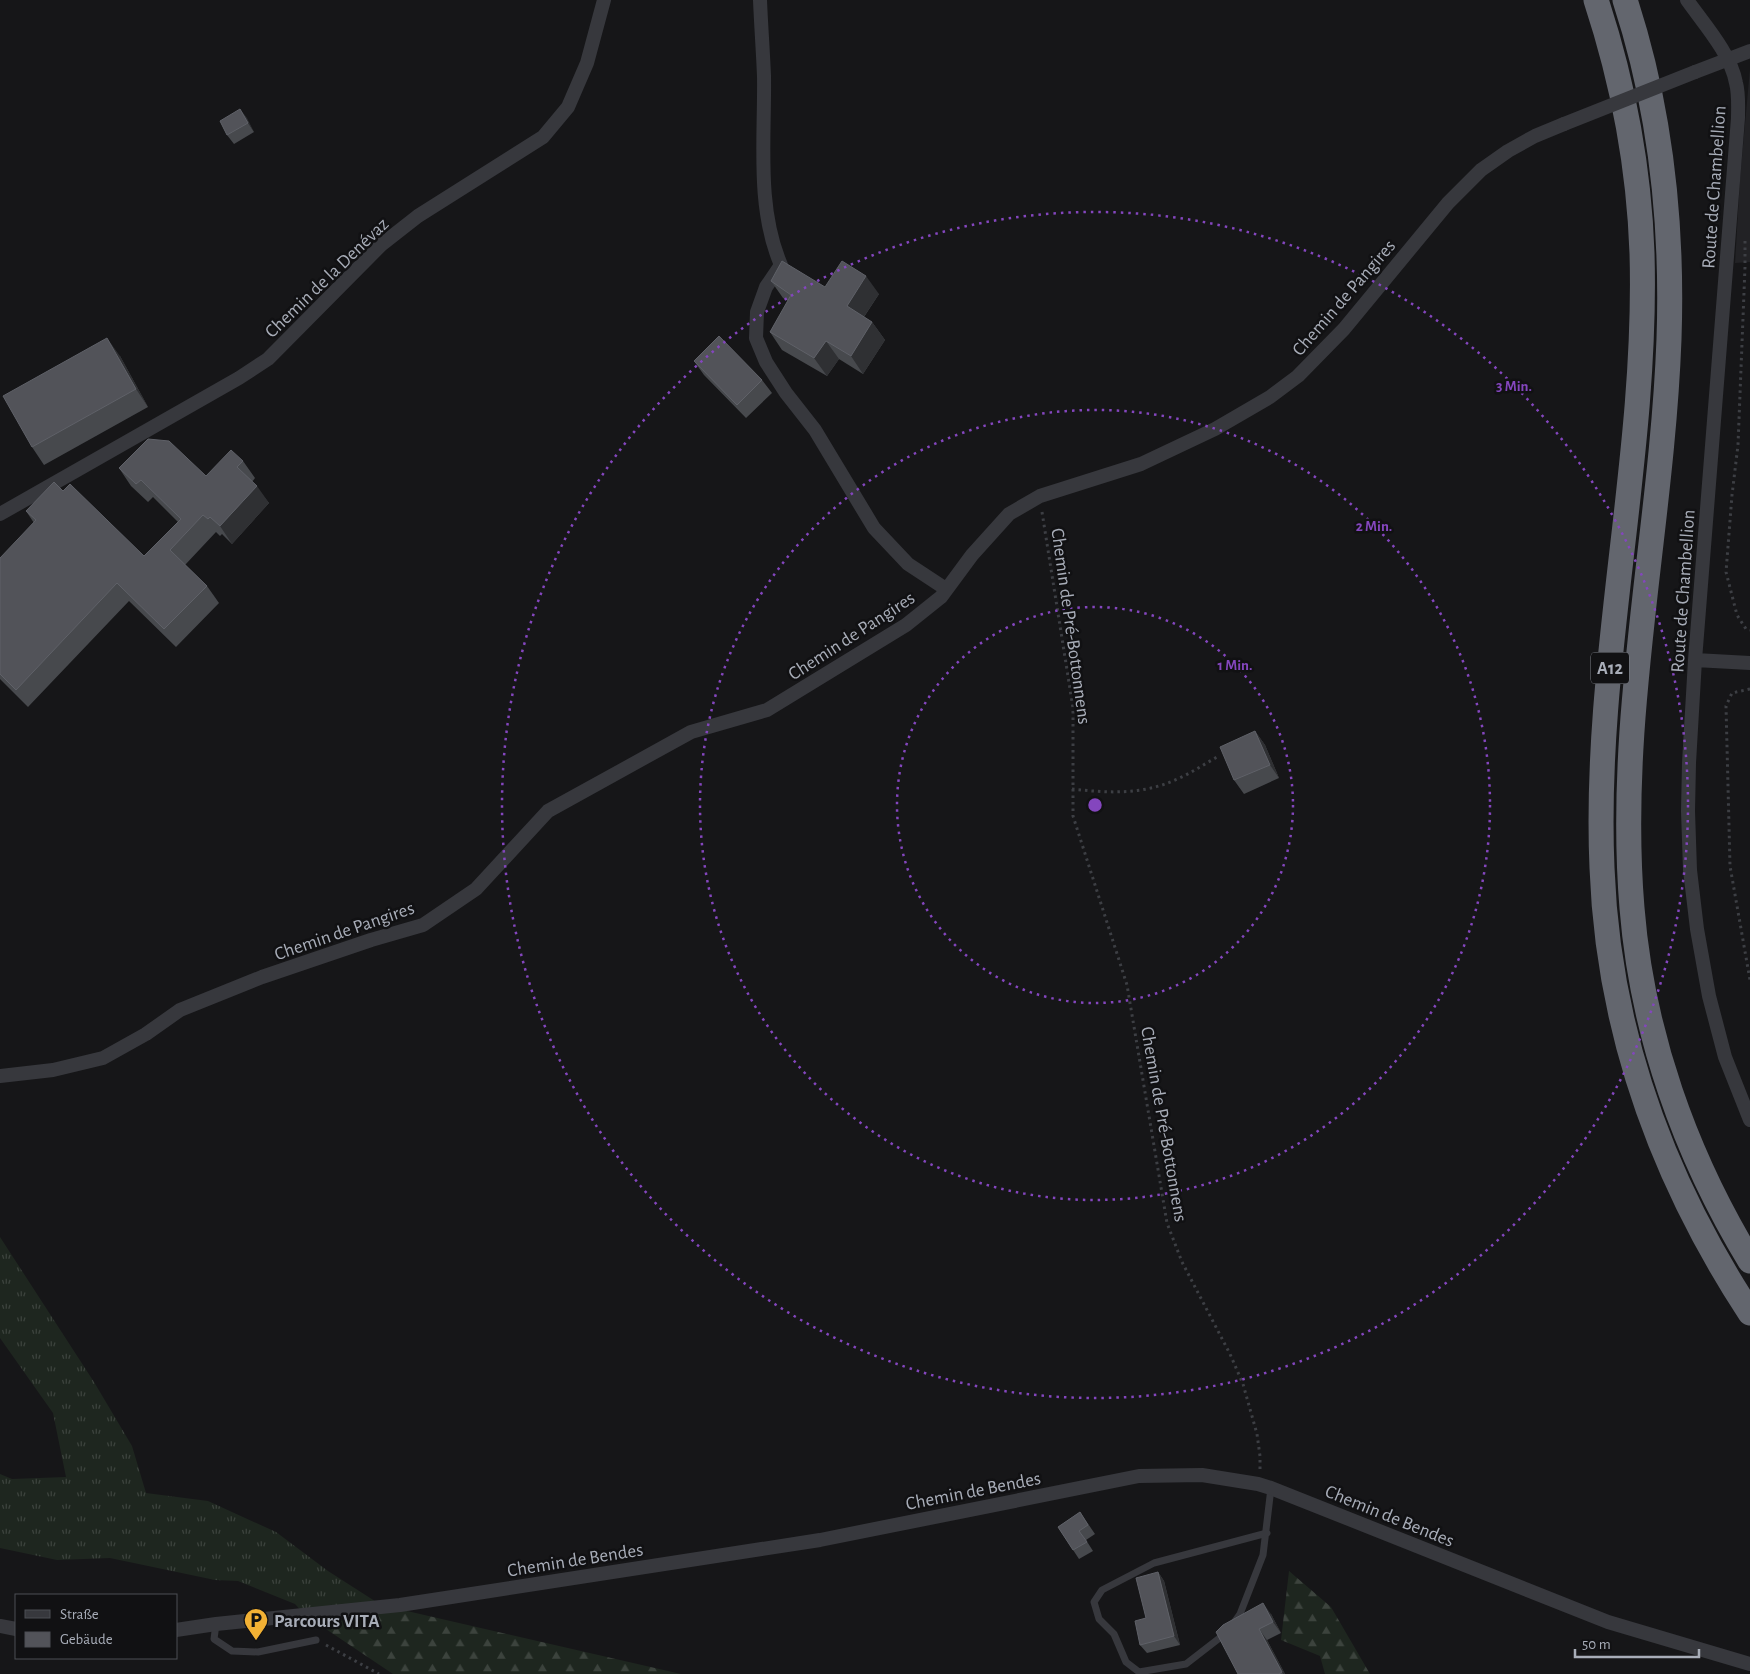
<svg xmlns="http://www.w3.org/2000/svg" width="1750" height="1674" font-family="'Alegreya Sans',sans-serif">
<defs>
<pattern id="grass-tufts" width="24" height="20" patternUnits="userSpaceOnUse" patternTransform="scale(1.25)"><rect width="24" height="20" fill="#1e261f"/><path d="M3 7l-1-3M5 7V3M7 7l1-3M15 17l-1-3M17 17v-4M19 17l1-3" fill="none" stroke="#3c433d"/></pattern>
<pattern id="forest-firs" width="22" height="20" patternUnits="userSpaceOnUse" patternTransform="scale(1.25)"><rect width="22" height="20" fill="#1e261f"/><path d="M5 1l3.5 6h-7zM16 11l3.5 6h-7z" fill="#3c433d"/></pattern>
</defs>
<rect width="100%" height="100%" fill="#161618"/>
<path fill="#222225" d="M1750,69V262L1735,263L1740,179Z"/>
<path fill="url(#grass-tufts)" d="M0,1237L94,1382L132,1446L146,1493L208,1501L276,1532L328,1571L381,1605L305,1615L295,1604L238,1581L215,1580L110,1558L57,1560L0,1548V1474L12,1479L66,1477L53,1413L0,1338Z"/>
<path fill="url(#forest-firs)" d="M1289,1571L1331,1607L1370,1674H1325L1320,1656L1281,1640Z
M381,1605L681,1674H393L305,1615Z"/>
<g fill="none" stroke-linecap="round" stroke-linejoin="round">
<path stroke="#3d3f44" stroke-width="3" stroke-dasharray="2.5 4" stroke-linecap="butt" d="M1745,241V267L1738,445L1732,495L1726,572L1737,615L1746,629L1750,630
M1042,512L1073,708V816L1127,985L1167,1223L1182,1262L1230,1354L1243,1384L1257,1434L1260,1456V1470
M1750,689L1732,693L1726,706L1730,866L1750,980
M1072,789C1107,793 1142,795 1175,780C1190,774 1204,764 1219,756
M326,1645L379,1674"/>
<path stroke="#37383d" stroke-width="7" d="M216,1624L214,1639L232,1651L258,1652L316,1640
M1233,1624L1240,1614L1263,1555L1271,1488
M1226,1633L1186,1664L1139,1672L1126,1662L1114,1634L1099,1619L1094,1602L1102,1590L1154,1563L1267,1533"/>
<path stroke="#37383d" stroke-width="14" d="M760,0C761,25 763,51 764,76C765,138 756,207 781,265L766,287L757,312L756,338L766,362L786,393L815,430L874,528L908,564L946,589
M1687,0C1704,24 1731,54 1736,83C1739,94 1738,107 1738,118L1695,660L1689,763L1688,811L1690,870L1697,929L1709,996L1725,1057L1750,1120
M1695,72L1750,51
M0,514L239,378L268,359L381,245L418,216L543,137L568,107L587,63L604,0
M1695,660L1750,663
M0,1076L53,1070L103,1058L146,1034L180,1010L262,977L371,940L423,925L476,889L548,811L691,732L767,710L906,625L941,597L972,555L1009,514L1040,496L1141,464L1215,429L1270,397L1298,376L1344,329L1448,203L1481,170L1508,151L1535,136L1564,124
M0,1626L16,1629
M176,1630L216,1624L400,1605L820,1540L1139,1476L1202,1475L1258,1484L1271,1488L1608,1622L1750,1664"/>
<path stroke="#63666e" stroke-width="25" d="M1596,0C1623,82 1639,166 1642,253C1648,459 1593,662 1602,868C1608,1031 1661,1177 1750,1313
M1625,0C1661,110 1673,223 1669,339C1662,529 1616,717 1632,908C1642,1033 1685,1154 1750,1261"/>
<path stroke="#37383d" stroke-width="14" d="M1564,124L1695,72"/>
</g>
<path fill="#47494d" d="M240,109L254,132L234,144L227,135Z
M771,281L879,294L864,317L872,322L885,340L863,374L839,359L827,376L782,350L770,332L788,301L783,298Z
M120,356L148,407L44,465L32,447Z
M694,361L762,380L772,393L746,418L704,375Z
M243,461L255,478L252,482L269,503L232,544L222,534L220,536L216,532L185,565L207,586L219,603L176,647L129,601L28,707L0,679V559L34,523L26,511L63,491L144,556L178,522L153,497L148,502L131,486L119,468L206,476Z
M1255,731L1265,745L1279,778L1244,794L1234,780Z
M1080,1512L1095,1534L1086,1540L1093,1551L1079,1559L1058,1527Z
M1158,1572L1164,1581L1180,1645L1147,1653L1140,1645Z
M1271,1614L1281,1633L1267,1640L1285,1674H1238L1223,1625Z"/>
<path fill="#2f3033" d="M240,109L247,118L254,132L248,123Z
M866,276L879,294L859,324L847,306Z
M872,322L885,340L863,374L851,356Z
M107,338L120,356L148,407L136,389Z
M826,341L839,359L827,376L814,358Z
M257,486L269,503L232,544L220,526Z
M1255,731L1265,745L1279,778L1270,765Z
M1158,1572L1164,1581L1180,1645L1174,1636Z
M1263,1603L1271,1614L1281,1633L1273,1622Z
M1259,1629L1267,1640L1285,1674H1283Z"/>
<path fill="#525359" stroke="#5f6168" d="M240,109L248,123L227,135L220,121Z
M782,261L825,287L842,261L866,276L847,306L872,322L851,356L826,341L814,358L770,332L791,295L771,281Z
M719,336L762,380L737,405L694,361Z
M107,338L136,389L32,447L3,396Z
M148,439L169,441L206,476L231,450L243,461L237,467L257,486L220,526L210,517L208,519L203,515L170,550L207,586L164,629L117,583L16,690L0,674V558L36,520L26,511L54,482L63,491L70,484L144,556L181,519L141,480L136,484L119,468Z
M1255,731L1270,765L1234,780L1220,747Z
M1080,1512L1088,1525L1079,1531L1087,1542L1073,1550L1058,1527Z
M1158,1572L1174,1636L1140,1645L1135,1621L1146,1618L1136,1578Z
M1263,1603L1273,1622L1259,1629L1282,1672L1279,1674H1238L1216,1632L1223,1625Z"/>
<g fill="none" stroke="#8446be" stroke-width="2.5" stroke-dasharray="2.5 5">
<circle cx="1095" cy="805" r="198"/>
<circle cx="1095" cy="805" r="395"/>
<circle cx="1095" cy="805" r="593"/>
</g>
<defs>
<g id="parking-pin" transform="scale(1.25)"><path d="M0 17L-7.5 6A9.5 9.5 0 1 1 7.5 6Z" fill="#f2b134" stroke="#111113"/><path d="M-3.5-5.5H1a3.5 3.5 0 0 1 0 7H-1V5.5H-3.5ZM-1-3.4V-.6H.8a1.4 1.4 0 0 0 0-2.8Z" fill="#111"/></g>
</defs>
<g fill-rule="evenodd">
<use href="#parking-pin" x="256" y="1620"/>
</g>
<g text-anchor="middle" stroke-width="5" stroke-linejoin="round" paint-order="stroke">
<rect fill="#111113" stroke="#7b7e86" stroke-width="1" x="1591" y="652.5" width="38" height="31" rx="4"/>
<g font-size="18" font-weight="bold" fill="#a8adb8">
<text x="1610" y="674">A12</text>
</g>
<g font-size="19" fill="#a8adb8" stroke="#111113">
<text transform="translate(1713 187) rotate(-86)" y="7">Route de Chambellion</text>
<text transform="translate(326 277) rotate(-44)" y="7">Chemin de la Denévaz</text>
<text transform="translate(1343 297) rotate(-49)" y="7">Chemin de Pangires</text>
<text transform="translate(1682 591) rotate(-86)" y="7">Route de Chambellion</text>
<text transform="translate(1072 626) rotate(82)" y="7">Chemin de Pré-Bottonnens</text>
<text transform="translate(851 635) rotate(-33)" y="7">Chemin de Pangires</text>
<text transform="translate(344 930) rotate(-19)" y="7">Chemin de Pangires</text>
<text transform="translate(1165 1124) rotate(80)" y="7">Chemin de Pré-Bottonnens</text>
<text transform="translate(973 1490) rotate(-11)" y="7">Chemin de Bendes</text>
<text transform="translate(1390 1515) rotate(22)" y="7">Chemin de Bendes</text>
<text transform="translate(575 1559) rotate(-9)" y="7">Chemin de Bendes</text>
</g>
<g font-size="19" font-weight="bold" fill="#a8adb8" stroke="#111113" text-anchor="start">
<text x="274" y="1627">Parcours VITA</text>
</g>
</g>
<circle cx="1095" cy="805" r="8" fill="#8446be" stroke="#111113" stroke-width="2.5"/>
<g font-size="15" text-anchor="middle" font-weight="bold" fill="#8446be" stroke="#111113" stroke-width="5" stroke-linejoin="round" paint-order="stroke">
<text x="1514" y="391">3 Min.</text>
<text x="1374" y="531">2 Min.</text>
<text x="1235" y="670">1 Min.</text>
</g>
<rect x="15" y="1594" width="162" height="65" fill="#111113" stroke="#4d4f55"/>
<rect x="25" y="1610" width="25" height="8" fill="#37383d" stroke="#4d4f55"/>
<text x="60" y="1619" font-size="15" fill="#a8adb8">Straße</text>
<rect x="25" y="1632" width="25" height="15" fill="#525359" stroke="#4d4f55"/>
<text x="60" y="1644" font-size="15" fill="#a8adb8">Gebäude</text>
<path d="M1575 1649v8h124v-8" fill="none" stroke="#a8adb8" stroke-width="2.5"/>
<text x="1582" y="1649" font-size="15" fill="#a8adb8" stroke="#111113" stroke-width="4" paint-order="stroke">50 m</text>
</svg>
